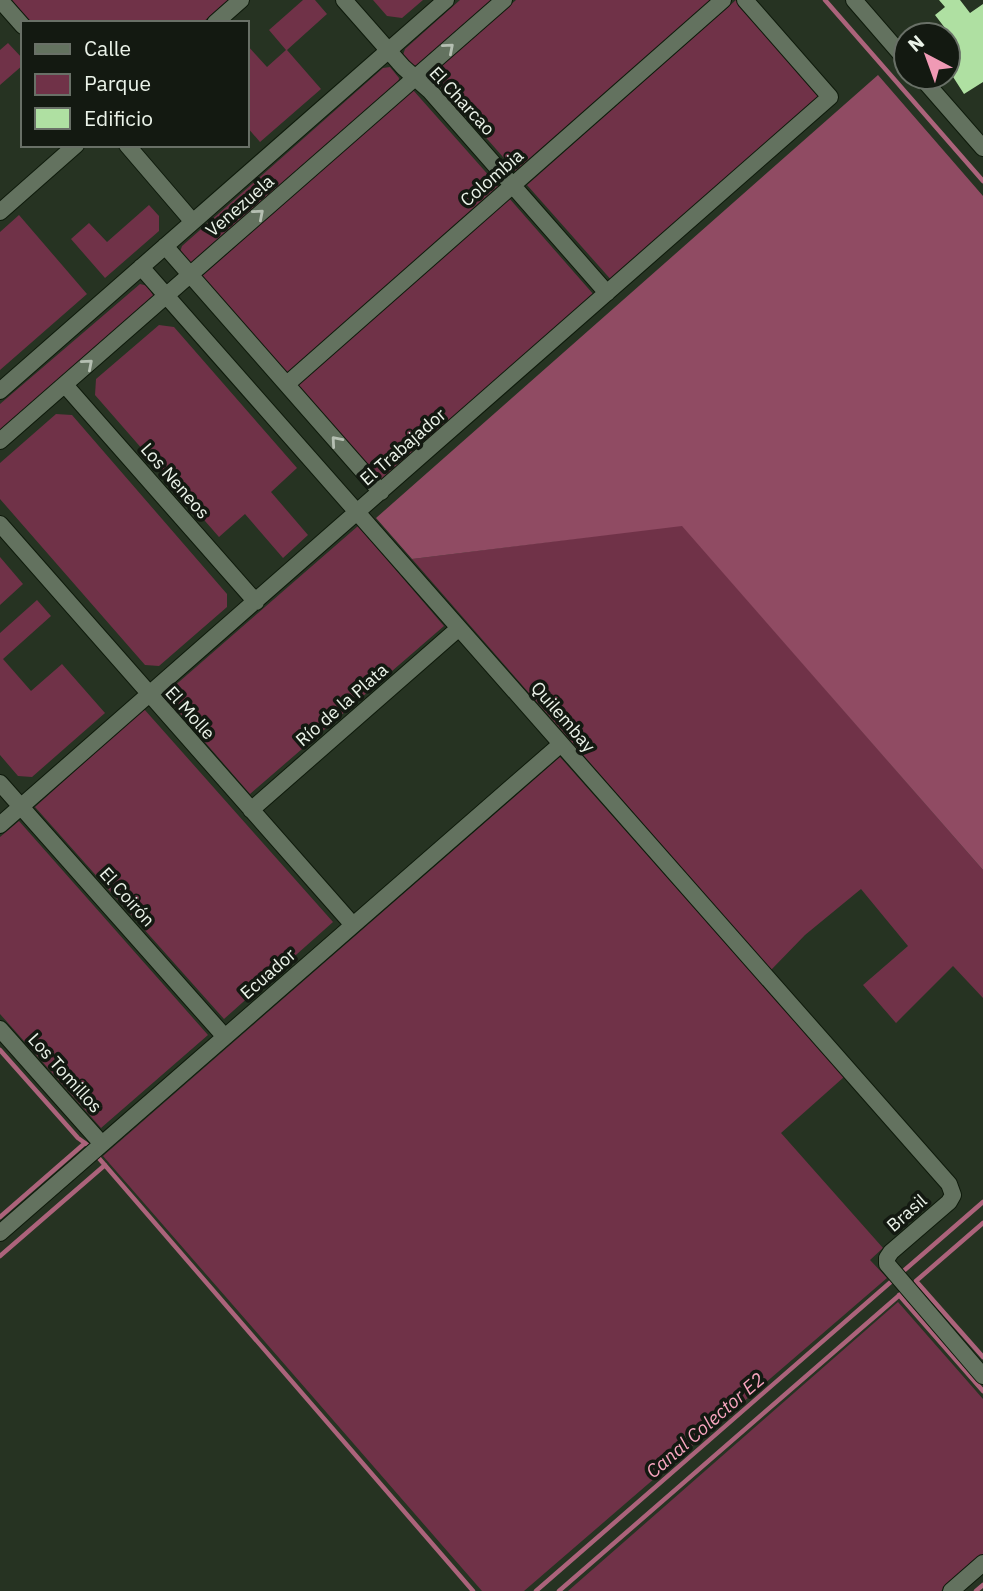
<svg xmlns="http://www.w3.org/2000/svg" width="983" height="1591" font-family="'IBM Plex Sans',sans-serif">
<rect width="100%" height="100%" fill="#263322"/>
<path fill="#703248" d="M12,0H228L202,23H31Z
M303,0H315L327,14L287,50L321,89L260,142L247,127V45L267,67L286,50L269,30Z
M373,0H423L402,18L387,16Z
M460,0H495L417,66L411,65L403,55L405,49Z
M516,0H712L517,173L431,75Z
M736,0L821,97L613,282L527,185Z
M8,43L23,59V65L0,85V50Z
M390,67L399,78L398,85L194,264L189,263L180,252L182,246L383,68Z
M413,90L499,187L287,374L201,277Z
M509,198L594,295L383,482L297,385Z
M149,205L159,216V231L105,278L71,239L89,223L107,242Z
M19,215L87,294L0,370V232Z
M140,284L148,286L154,297L0,434V404Z
M159,325L174,327L297,468L271,492L308,535L283,558L245,514L219,537L95,395L96,379Z
M56,414L72,415L227,594V607L159,666L145,665L0,499V463Z
M682,525L983,870V998L953,966L896,1023L863,985L908,946L861,889L805,935L771,970L412,559Z
M358,526L444,626L250,794L164,695Z
M0,557L23,584L0,605Z
M37,600L51,616L3,659L31,691L62,664L105,713L32,777L18,776L0,755V633Z
M144,709L333,922L224,1019L35,807Z
M560,757L844,1077L781,1133L883,1248L870,1260L887,1278L524,1591H482L103,1156Z
M19,821L208,1035L101,1128L0,1014V837Z
M898,1302L983,1399V1554L941,1591H568Z"/>
<path fill="#904b63" d="M878,75L983,196V870L682,526L412,559L376,518Z"/>
<g fill="none" stroke-linecap="round" stroke-linejoin="round">
<path stroke="#ac637b" stroke-width="4.5" d="M825,0L983,181
M0,1050L78,1138L89,1146
M97,1156L473,1591
M0,1217L85,1143
M0,1256L105,1165
M900,1274L983,1202
M916,1281L983,1357
M916,1281L983,1223
M899,1295L983,1391
M536,1591L893,1280
M559,1591L903,1292
M976,1591L983,1585"/>
</g>
<path fill="#afe0a2" d="M939,0H960L970,13L983,4V82L964,94L948,69V32L935,15L945,7Z"/>
<g fill="none" stroke-linecap="round" stroke-linejoin="round">
<g stroke="#0e1a0b" stroke-width="18">
<path id="minor" d="M0,0L23,26
M344,0L403,67L430,91L607,293
M854,0L906,60
M215,23L241,0
M921,77L983,148
M127,145L193,222
M0,212L76,145
M165,246L381,492
M141,267L949,1184L953,1195L949,1202L891,1252L887,1258V1264L983,1376
M287,384L723,0
M65,385L256,602
M0,391L446,0
M0,441L504,0
M0,524L353,925
M0,783L225,1037
M251,810L459,628
M0,825L830,97L745,0
M0,1029L102,1144
M0,1233L561,744
M951,1591L983,1563"/>
</g>
<use href="#minor" stroke="#63725f" stroke-width="16"/>
</g>
<defs><path id="oneway-chevron" d="M-2-3.5L2.5 0L-2 3.5" fill="none" stroke-width="1.6" stroke-linecap="round" stroke-linejoin="round" transform="scale(1.75)"/></defs>
<g stroke="#b5bfb2">
<use href="#oneway-chevron" transform="translate(449 48) rotate(-41)"/>
<use href="#oneway-chevron" transform="translate(259 214) rotate(-41)"/>
<use href="#oneway-chevron" transform="translate(88 364) rotate(-41)"/>
<use href="#oneway-chevron" transform="translate(336 441) rotate(-131)"/>
</g>
<g text-anchor="middle" stroke-width="7" stroke-linejoin="round" paint-order="stroke">
<g font-size="18" fill="#ebf3e9" stroke="#131911">
<text transform="translate(462 101) rotate(47)" y="6">El Charcao</text>
<text transform="translate(492 178) rotate(-41)" y="6">Colombia</text>
<text transform="translate(240 206) rotate(-41)" y="6">Venezuela</text>
<text transform="translate(403 447) rotate(-41)" y="6">El Trabajador</text>
<text transform="translate(175 481) rotate(49)" y="6">Los Neneos</text>
<text transform="translate(342 705) rotate(-41)" y="6">Río de la Plata</text>
<text transform="translate(190 713) rotate(48)" y="6">El Molle</text>
<text transform="translate(563 717) rotate(49)" y="6">Quilembay</text>
<text transform="translate(127 897) rotate(48)" y="6">El Coirón</text>
<text transform="translate(268 974) rotate(-41)" y="6">Ecuador</text>
<text transform="translate(65 1073) rotate(48)" y="6">Los Tomillos</text>
<text transform="translate(907 1213) rotate(-41)" y="6">Brasil</text>
</g>
<g font-size="19" font-style="italic" fill="#f8a5bf" stroke="#131911">
<text transform="translate(705 1425) rotate(-41)" y="7">Canal Colector E2</text>
</g>
</g>
<rect x="21" y="21" width="228" height="126" fill="#131911" stroke="#697067" stroke-width="2"/>
<rect x="35" y="44" width="35" height="10" fill="#63725f" stroke="#697067" stroke-width="2"/>
<text x="84" y="56" font-size="21" fill="#ebf3e9">Calle</text>
<rect x="35" y="74" width="35" height="21" fill="#703248" stroke="#697067" stroke-width="2"/>
<text x="84" y="91" font-size="21" fill="#ebf3e9">Parque</text>
<rect x="35" y="108" width="35" height="21" fill="#afe0a2" stroke="#697067" stroke-width="2"/>
<text x="84" y="126" font-size="21" fill="#ebf3e9">Edificio</text>
<g transform="translate(927 56) rotate(319)"><circle r="33" fill="#131911" stroke="#697067" stroke-width="2"/>
<path d="M0-5L12 26L0 18L-12 26Z" fill="#f09ab5"/>
<text y="-10" font-size="19" font-weight="bold" text-anchor="middle" fill="#ebf3e9">N</text>
</g>
</svg>
